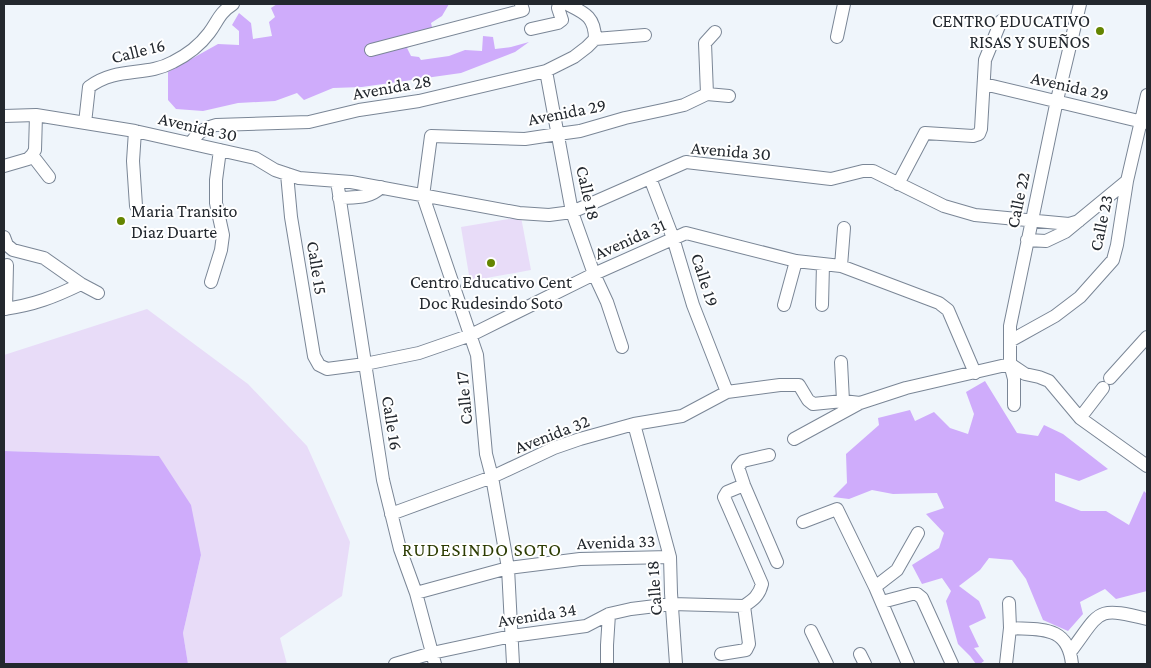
<svg xmlns="http://www.w3.org/2000/svg" width="1151" height="668" font-family="'Crimson Pro',serif">
<rect width="100%" height="100%" fill="#eff5fb"/>
<path fill="#e8dcf8" d="M521,217L531,270L470,281L461,227Z
M147,309L248,384L307,446L350,542L342,596L280,638L287,664H188L183,633L201,555L159,456L4,451V355Z"/>
<path fill="#cfacfb" d="M277,4H449L442,16L431,23L434,35L407,48L411,56L419,57L421,60L449,56L465,50L482,51L483,36L493,37L495,49L511,47L529,42L515,52L461,73L362,87L333,88L304,100L297,93L275,101L238,103L203,111L176,109L168,100V72L218,44L239,45V31L232,25L239,13L251,23L253,39L272,36L269,22L275,17L271,8Z
M985,381L1017,433L1038,436L1044,425L1063,434L1108,469L1079,481L1055,473V501L1081,511H1106L1129,525L1144,491L1147,494V591L1116,599L1105,589L1080,602L1083,614L1068,631L1043,620L1026,579L1012,560L989,558L980,570L959,586L979,601L986,618L969,626L979,647L974,648L984,661L980,664H976L970,656L958,644L946,601L951,591L942,578L922,584L912,565L939,548L944,533L926,514L944,508L937,493L893,494L872,490L849,499L833,497L847,483L846,454L879,425L878,418L910,410L915,421L934,412L950,428L968,434L974,414L966,392Z
M4,451L159,456L191,505L201,555L183,633L188,664H4Z"/>
<g fill="none" stroke-linecap="round" stroke-linejoin="round">
<g stroke="#7a8696" stroke-width="14">
<path id="minor" d="M567,4C585,13 595,17 595,39
M531,29L558,23L562,20L558,8L559,4
M837,37L844,4
M595,39L645,35
M371,50L520,11L523,10L521,4
M546,71L572,212L594,274L607,302L622,347
M984,84L1147,123
M707,94L705,43L715,32
M707,94L729,96
M36,115L35,150L32,155L49,177
M4,116L36,115L135,131L255,158L275,170L299,178L351,182L519,213L549,215L572,212L686,162L831,179L863,171H873L944,206L975,215L1069,224L1079,221
M85,123L89,87C117,66 146,77 173,62C187,55 200,45 209,33C218,21 219,13 233,4
M135,131L133,161L136,206
M191,143C198,132 204,128 216,125L309,122L359,110L419,101L546,71L574,57L587,47L595,39
M4,166L28,159L32,155
M287,174L291,217L314,356L319,365L327,369L365,364L419,353L471,335L594,274L686,233L796,261L841,266L939,303L948,310L975,373
M650,178L673,238L693,305L727,392
M337,181L383,480L400,549L416,593L435,664
M898,184L925,133L973,136L979,134L981,129L985,60L1001,21
M339,198C354,197 370,199 381,187
M4,237L7,245L13,250L44,258L81,284L98,293
M1027,240L1046,241L1065,232L1127,181
M841,266L844,228
M211,282L221,250L223,235L216,203V180L220,150
M784,305L796,261
M822,305L823,264
M4,309C34,305 54,297 81,284
M6,309L7,265
M1010,341L1055,316L1080,297L1113,260L1117,245L1127,181L1147,95
M841,362L843,401
M1010,364L1025,374L1039,377L1049,381L1080,418L1147,466
M1110,378L1147,337
M1014,405V379L1010,364V326L1057,100L1080,4
M1080,418L1103,388
M634,424L670,557L671,593L676,664
M794,439L860,403L906,388L1010,364
M769,455L743,461L738,467L744,485L777,562
M744,485L727,492L724,497L762,584C759,596 753,600 744,606
M391,514L492,477L554,448L580,439L634,424L682,416L727,392L780,385H799L808,400L813,404L843,401L860,403
M803,522L837,509L875,587L908,664
M875,587L897,570L918,533
M416,593L508,568L580,559L670,557
M882,602L912,594H917L922,598L952,664
M1010,628C1041,630 1068,625 1072,664
M811,631L827,664
M1071,651C1101,611 1095,606 1147,619
M721,654L746,650L749,644L744,606
M860,654L865,664
M395,664L432,653L512,636L586,626L609,614L631,609L672,604L744,606
M513,664L508,568L492,477L486,454L477,355L423,196L431,136L525,139L558,134L580,131L625,118L667,109L684,105L707,94
M607,664V645L609,614
M1006,664L1010,628L1009,603"/>
</g>
<use href="#minor" stroke="#fff" stroke-width="12"/>
</g>
<g fill="#648500" stroke="#fff" stroke-width="2">
<circle cx="1100" cy="31" r="5"/>
<circle cx="121" cy="221" r="5"/>
<circle cx="491" cy="263" r="5"/>
</g>
<g text-anchor="middle" stroke-width="4" stroke-linejoin="round" paint-order="stroke">
<g font-size="18" fill="#23282e" stroke="#fff" text-anchor="end">
<text x="1090" y="27">CENTRO EDUCATIVO<tspan x="1090" dy="21">RISAS Y SUEÑOS</tspan></text>
<text x="131" y="217" text-anchor="start">Maria Transito<tspan x="131" dy="21">Diaz Duarte</tspan></text>
<text x="491" y="288" text-anchor="middle">Centro Educativo Cent<tspan x="491" dy="21">Doc Rudesindo Soto</tspan></text>
</g>
<g font-size="18" fill="#23282e" stroke="#fff">
<text transform="translate(138 51) rotate(-14)" y="6">Calle 16</text>
<text transform="translate(1070 86) rotate(13)" y="6">Avenida 29</text>
<text transform="translate(392 87) rotate(-10)" y="6">Avenida 28</text>
<text transform="translate(567 112) rotate(-11)" y="6">Avenida 29</text>
<text transform="translate(198 127) rotate(13)" y="6">Avenida 30</text>
<text transform="translate(731 151) rotate(5)" y="6">Avenida 30</text>
<text transform="translate(588 193) rotate(77)" y="6">Calle 18</text>
<text transform="translate(1018 200) rotate(-78)" y="6">Calle 22</text>
<text transform="translate(1101 223) rotate(-78)" y="6">Calle 23</text>
<text transform="translate(630 239) rotate(-24)" y="6">Avenida 31</text>
<text transform="translate(317 268) rotate(81)" y="6">Calle 15</text>
<text transform="translate(705 280) rotate(72)" y="6">Calle 19</text>
<text transform="translate(464 398) rotate(-95)" y="6">Calle 17</text>
<text transform="translate(392 423) rotate(81)" y="6">Calle 16</text>
<text transform="translate(552 434) rotate(-21)" y="6">Avenida 32</text>
<text transform="translate(616 542) rotate(-2)" y="6">Avenida 33</text>
<text transform="translate(654 588) rotate(-94)" y="6">Calle 18</text>
<text transform="translate(537 615) rotate(-9)" y="6">Avenida 34</text>
</g>
<g font-size="19" letter-spacing="1" fill="#2d3d04" stroke="#fff">
<text x="482" y="556">RUDESINDO SOTO</text>
</g>
</g>
<rect width="1151" height="668" fill="none" stroke="#23282e" stroke-width="10"/>
</svg>
